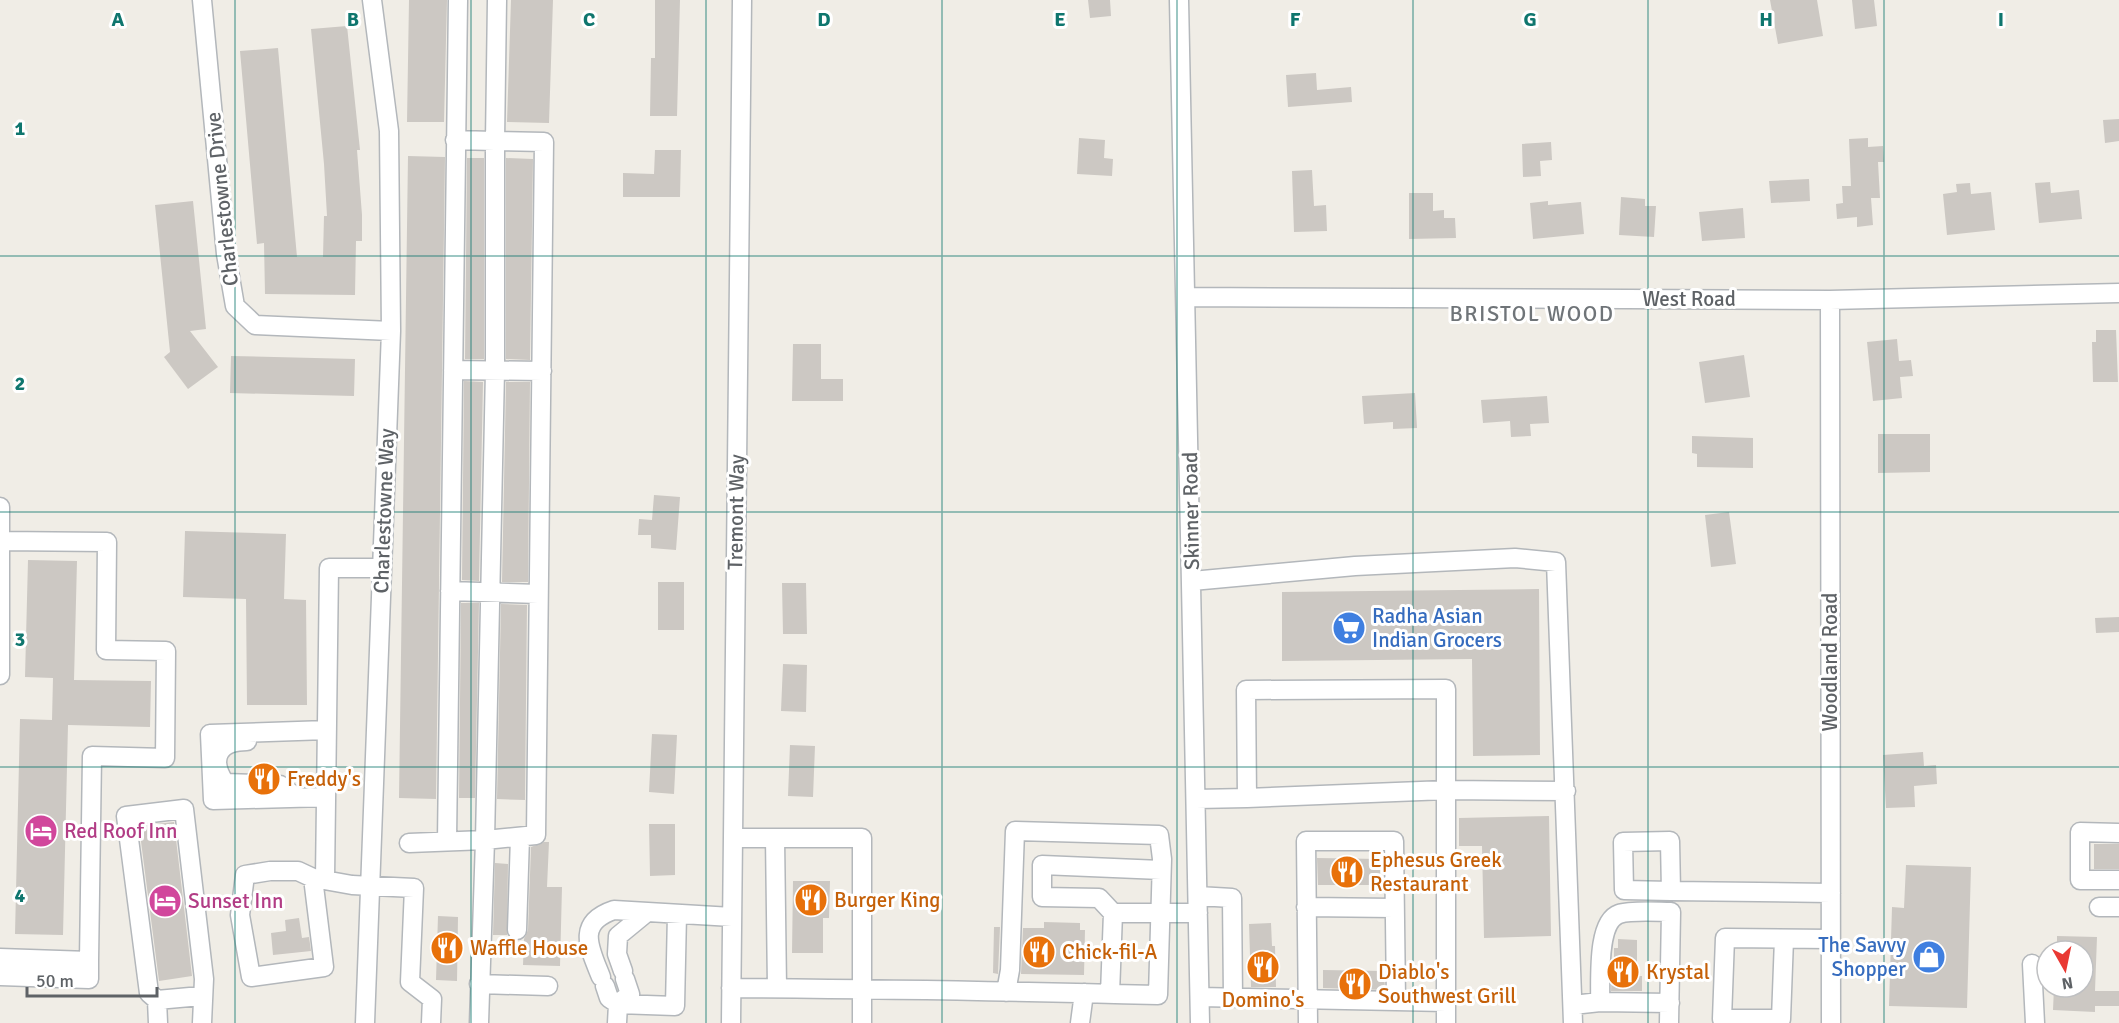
<svg xmlns="http://www.w3.org/2000/svg" width="2119" height="1023" font-family="Signika,sans-serif">
<rect width="100%" height="100%" fill="#f0ede6"/>
<path fill="#ccc8c3" d="M409,0H447L444,122H407Z
M511,0H553L549,123L507,122Z
M655,0H680L677,116H650L651,58H655Z
M1088,0H1110L1111,16L1090,18Z
M1770,0H1817L1823,36L1778,44Z
M1852,0H1874L1877,26L1855,29Z
M347,26L360,150H357L362,215V241H356L355,295L265,294L264,243L257,244L240,51L278,48L297,257H323L324,216H327L324,164L311,29Z
M1316,73L1317,90L1351,87L1352,102L1288,107L1286,75Z
M2119,119V141L2105,143L2103,120Z
M1079,138L1105,140L1104,158L1113,159L1112,176L1077,174Z
M1868,138V147L1883,146L1884,162H1878L1880,198H1871L1873,225L1857,227V217L1837,219L1836,204L1843,203L1842,186H1851L1849,139Z
M1551,142L1552,160L1540,161L1541,176L1523,177L1522,144Z
M655,150H681L680,197H623V173L654,174Z
M408,156L445,157L436,799L399,798Z
M467,158H484V359H465Z
M506,158L533,159L530,360L506,359Z
M1312,170L1314,206L1326,205L1327,231L1294,232L1292,171Z
M1809,179L1810,201L1771,203L1769,181Z
M2050,182L2051,193L2079,190L2082,219L2039,223L2035,183Z
M1970,183L1971,194L1991,192L1995,230L1947,235L1943,194L1957,192L1956,184Z
M1409,193H1433V211L1444,210V218H1455L1456,238L1409,239Z
M1621,197L1645,199V206H1656L1654,237L1619,235Z
M193,201L206,329L190,331L218,367L188,389L164,357L170,352L155,205Z
M1548,201V205L1581,202L1584,234L1533,239L1530,203Z
M1743,208L1745,238L1702,241L1699,212Z
M2096,330H2116L2118,382H2093L2092,342H2096Z
M1897,339L1899,361L1911,360L1913,376L1900,377L1902,398L1873,401L1867,342Z
M793,344H821V379H843V401H792Z
M1744,355L1750,397L1705,403L1699,362Z
M231,356L355,359L354,396L230,393Z
M464,381L483,382L479,581L462,580Z
M506,382H530L528,582H502Z
M1415,393L1417,428L1393,429V422L1364,424L1362,396Z
M1547,396L1549,423L1530,424L1531,436L1511,437L1510,421L1483,423L1481,400Z
M1878,434H1930V472L1878,473Z
M1692,436L1753,438V468L1697,467V454L1692,453Z
M654,495L680,497L676,550L651,548V535H638L639,519L652,520Z
M1729,512L1736,564L1711,567L1705,515Z
M185,531L286,534L284,599L306,600L307,705H247L246,599L183,597Z
M28,560L77,561L74,680L151,681L150,727L68,725L63,935L15,934L20,719L52,720L53,678L25,677Z
M658,582H684V630H658Z
M782,583H806L807,634H783Z
M1539,589L1540,755L1473,756L1472,659L1282,661V592Z
M461,603H479L475,798H459Z
M501,604L527,605L525,800L497,799Z
M2119,617V632L2096,633L2095,618Z
M783,664L807,665L806,712L781,711Z
M652,734L677,735L674,794L649,792Z
M790,745L815,746L813,797L788,796Z
M1923,752L1924,766L1936,765L1937,784L1914,786L1915,807L1886,808L1883,755Z
M1549,816L1551,936L1484,938L1482,846H1459V818Z
M174,822L192,976L159,981L139,826Z
M649,824H675V875L650,876Z
M544,842H549L547,887H562L560,966L523,965L524,939L528,930L531,847Z
M2094,844H2119V869H2094Z
M1317,858L1380,859V885H1318Z
M495,863L508,864L507,935H493Z
M1906,865L1971,867L1967,1008L1889,1006L1892,907L1904,908Z
M793,881H830L829,918H823V953H792Z
M438,916L458,917L457,981L436,980Z
M299,918L302,938L309,937L311,951L273,955L271,933L286,931L285,920Z
M1044,922L1080,923V930H1085L1084,975L1021,974L1023,928H1044Z
M1271,923L1272,946H1275L1276,987H1251L1249,924Z
M994,927H1000L998,974L993,973Z
M2057,936L2097,937L2095,991H2119V1006H2095V1012L2053,1010L2054,987H2083V951H2057Z
M1618,939L1637,940V976H1642V991H1611L1612,968H1614V948H1618Z
M1323,970L1384,971L1385,990L1323,988Z"/>
<g fill="none" stroke-linecap="round" stroke-linejoin="round">
<g stroke="#b3b7bb" stroke-width="21">
<path id="minor" d="M202,0L226,254L235,306L255,325L391,331
M1179,0L1200,1023
M455,140L495,141L497,0
M495,141L544,142L536,835L485,840L495,370Z
M1187,297L1830,300L2119,293
M1830,300L1831,1023
M453,370L542,371
M0,507V675
M1192,581L1355,566L1515,558L1556,562L1573,1023
M450,591L538,594
M247,741C218,741 209,759 225,783L280,785L297,798
M326,797L213,800L210,734L327,730
M1247,798L1446,790L1566,791
M1196,799L1247,798L1246,690L1446,689V1023
M2119,833L2080,832V880H2119
M733,838H862V1023
M775,838L777,988
M447,841L458,0
M409,843L485,840L479,1023
M1161,870L1042,865V897L1099,898L1113,913H1198
M313,878L324,967L251,977L240,915L245,875L270,871H298L313,878L352,885L414,888L410,982L432,999L431,1023
M325,879L329,568H382
M1671,891L1670,841L1623,842L1624,890L1671,891L1831,893
M1198,896L1232,898L1233,998
M1306,907L1394,908
M2099,907H2119
M517,930L520,837
M1784,939L1781,1019H1722L1725,938L1831,939
M0,958L89,961L92,756L165,758L166,651L106,650L107,542L0,541
M2032,964L2035,1023
M623,971L617,954L618,936L646,913
M0,976L89,979V961
M601,977C590,949 575,923 614,910L732,917
M479,984L548,986
M605,986L609,998L618,1004L630,994L625,979
M731,988C873,989 1016,991 1158,995L1162,859L1159,835L1015,831L1010,970L1006,992
M1110,994L1113,913
M1200,997L1446,1002
M157,1000L201,996
M1600,1002L1670,1003
M1573,1005L1600,1002C1601,982 1596,922 1619,914C1631,910 1658,912 1671,912L1669,1023
M158,1023L157,1000L149,993L126,816L184,809L204,979L202,1023
M365,1023L391,331L389,131L372,0
M617,1023L618,1004L675,1006L677,914
M731,1023L742,0
M1080,1023L1084,993
M1308,1023L1306,841H1394L1396,1001"/>
</g>
<use href="#minor" stroke="#fff" stroke-width="18"/>
</g>
<path fill="none" stroke="#0f766e" stroke-width="1.5" stroke-opacity="0.55" d="M235,0V1023M471,0V1023M706,0V1023M942,0V1023M1177,0V1023M1413,0V1023M1648,0V1023M1884,0V1023M0,256H2119M0,512H2119M0,767H2119"/>
<defs>
<g id="supermarket-disc" transform="scale(1.725)"><circle r="9.5" fill="#3f7fe0" stroke="#fff"/><path d="M-6-5.5h2.5l.6 2H6L4.5 2H-2.5L-4.4-4H-6ZM-1.5 3.2a1.3 1.3 0 1 0 .1 0ZM3 3.2a1.3 1.3 0 1 0 .1 0Z" fill="#fff"/></g>
<g id="restaurant-disc" transform="scale(1.725)"><circle r="9.5" fill="#e8710a" stroke="#fff"/><path d="M-5-6h1v4h1v-4h1v4h1v-4h1v5L-1.5 .5V6h-2V.5L-5-1ZM5-6V6H3V1.5H1.5Q1.5-4 5-6Z" fill="#fff"/></g>
<g id="hotel-disc" transform="scale(1.725)"><circle r="9.5" fill="#d1479c" stroke="#fff"/><path d="M-6-4.5h1.5V1H6V5H4.5V3h-9V5H-6ZM-4 0a1.8 1.8 0 1 1 3.6 0ZM.5 0V-2.5h3Q6-2.5 6 0Z" fill="#fff"/></g>
<g id="shop-disc" transform="scale(1.725)"><circle r="9.5" fill="#3f7fe0" stroke="#fff"/><path d="M-5-2.5h2.3a2.7 3.5 0 0 1 5.4 0H5L5.5 6h-11ZM-1.5-2.5h3a1.5 2.3 0 0 0-3 0Z" fill="#fff"/></g>
</defs>
<g fill-rule="evenodd">
<use href="#supermarket-disc" x="1349" y="628"/>
<use href="#restaurant-disc" x="264" y="779"/>
<use href="#hotel-disc" x="41" y="831"/>
<use href="#restaurant-disc" x="1347" y="872"/>
<use href="#restaurant-disc" x="811" y="900"/>
<use href="#hotel-disc" x="165" y="901"/>
<use href="#restaurant-disc" x="447" y="948"/>
<use href="#restaurant-disc" x="1039" y="952"/>
<use href="#shop-disc" x="1929" y="957"/>
<use href="#restaurant-disc" x="1263" y="967"/>
<use href="#restaurant-disc" x="1623" y="972"/>
<use href="#restaurant-disc" x="1355" y="984"/>
</g>
<g text-anchor="middle" stroke-width="6" stroke-linejoin="round" paint-order="stroke">
<g font-size="21" fill="#5e6266" stroke="#fff">
<text transform="translate(222 199) rotate(-96)" y="7">Charlestowne Drive</text>
<text x="1689" y="306">West Road</text>
<text transform="translate(384 511) rotate(-88)" y="7">Charlestowne Way</text>
<text transform="translate(1191 511) rotate(-91)" y="7">Skinner Road</text>
<text transform="translate(736 512) rotate(-89)" y="7">Tremont Way</text>
<text transform="translate(1830 662) rotate(-90)" y="7">Woodland Road</text>
</g>
<g font-size="21" fill="#366cbe" stroke="#fff" text-anchor="start">
<text x="1372" y="623">Radha Asian<tspan x="1372" dy="24">Indian Grocers</tspan></text>
<text x="1906" y="952" text-anchor="end">The Savvy<tspan x="1906" dy="24">Shopper</tspan></text>
</g>
<g font-size="21" fill="#c56008" stroke="#fff" text-anchor="start">
<text x="287" y="786">Freddy's</text>
<text x="1370" y="867">Ephesus Greek<tspan x="1370" dy="24">Restaurant</tspan></text>
<text x="834" y="907">Burger King</text>
<text x="470" y="955">Waffle House</text>
<text x="1062" y="959">Chick-fil-A</text>
<text x="1378" y="979">Diablo's<tspan x="1378" dy="24">Southwest Grill</tspan></text>
<text x="1646" y="979">Krystal</text>
<text x="1263" y="1007" text-anchor="middle">Domino's</text>
</g>
<g font-size="21" fill="#b23c85" stroke="#fff" text-anchor="start">
<text x="64" y="838">Red Roof Inn</text>
<text x="188" y="908">Sunset Inn</text>
</g>
<g font-size="22" letter-spacing="1.5" fill="#6f7478" stroke="#fff">
<text x="1532" y="321">BRISTOL WOOD</text>
</g>
</g>
<g font-size="20" text-anchor="middle" font-weight="bold" fill="#0f766e" stroke="#fff" stroke-width="6" stroke-linejoin="round" paint-order="stroke">
<text x="118" y="26">A</text>
<text x="353" y="26">B</text>
<text x="589" y="26">C</text>
<text x="824" y="26">D</text>
<text x="1060" y="26">E</text>
<text x="1295" y="26">F</text>
<text x="1530" y="26">G</text>
<text x="1766" y="26">H</text>
<text x="2001" y="26">I</text>
<text x="20" y="135">1</text>
<text x="20" y="390">2</text>
<text x="20" y="646">3</text>
<text x="20" y="902">4</text>
</g>
<g transform="translate(2065 969) rotate(171)"><circle r="28" fill="#ffffff" stroke="#bfc0c2" stroke-width="1.5"/>
<path d="M0-4.5L10 22L0 15L-10 22Z" fill="#e93933"/>
<text y="-9" font-size="16" font-weight="bold" text-anchor="middle" fill="#5e6266">N</text>
</g>
<path d="M27 987v9h130v-9" fill="none" stroke="#5e6266" stroke-width="3"/>
<text x="36" y="987" font-size="18" fill="#5e6266" stroke="#ffffff" stroke-width="4.5" paint-order="stroke">50 m</text>
</svg>
